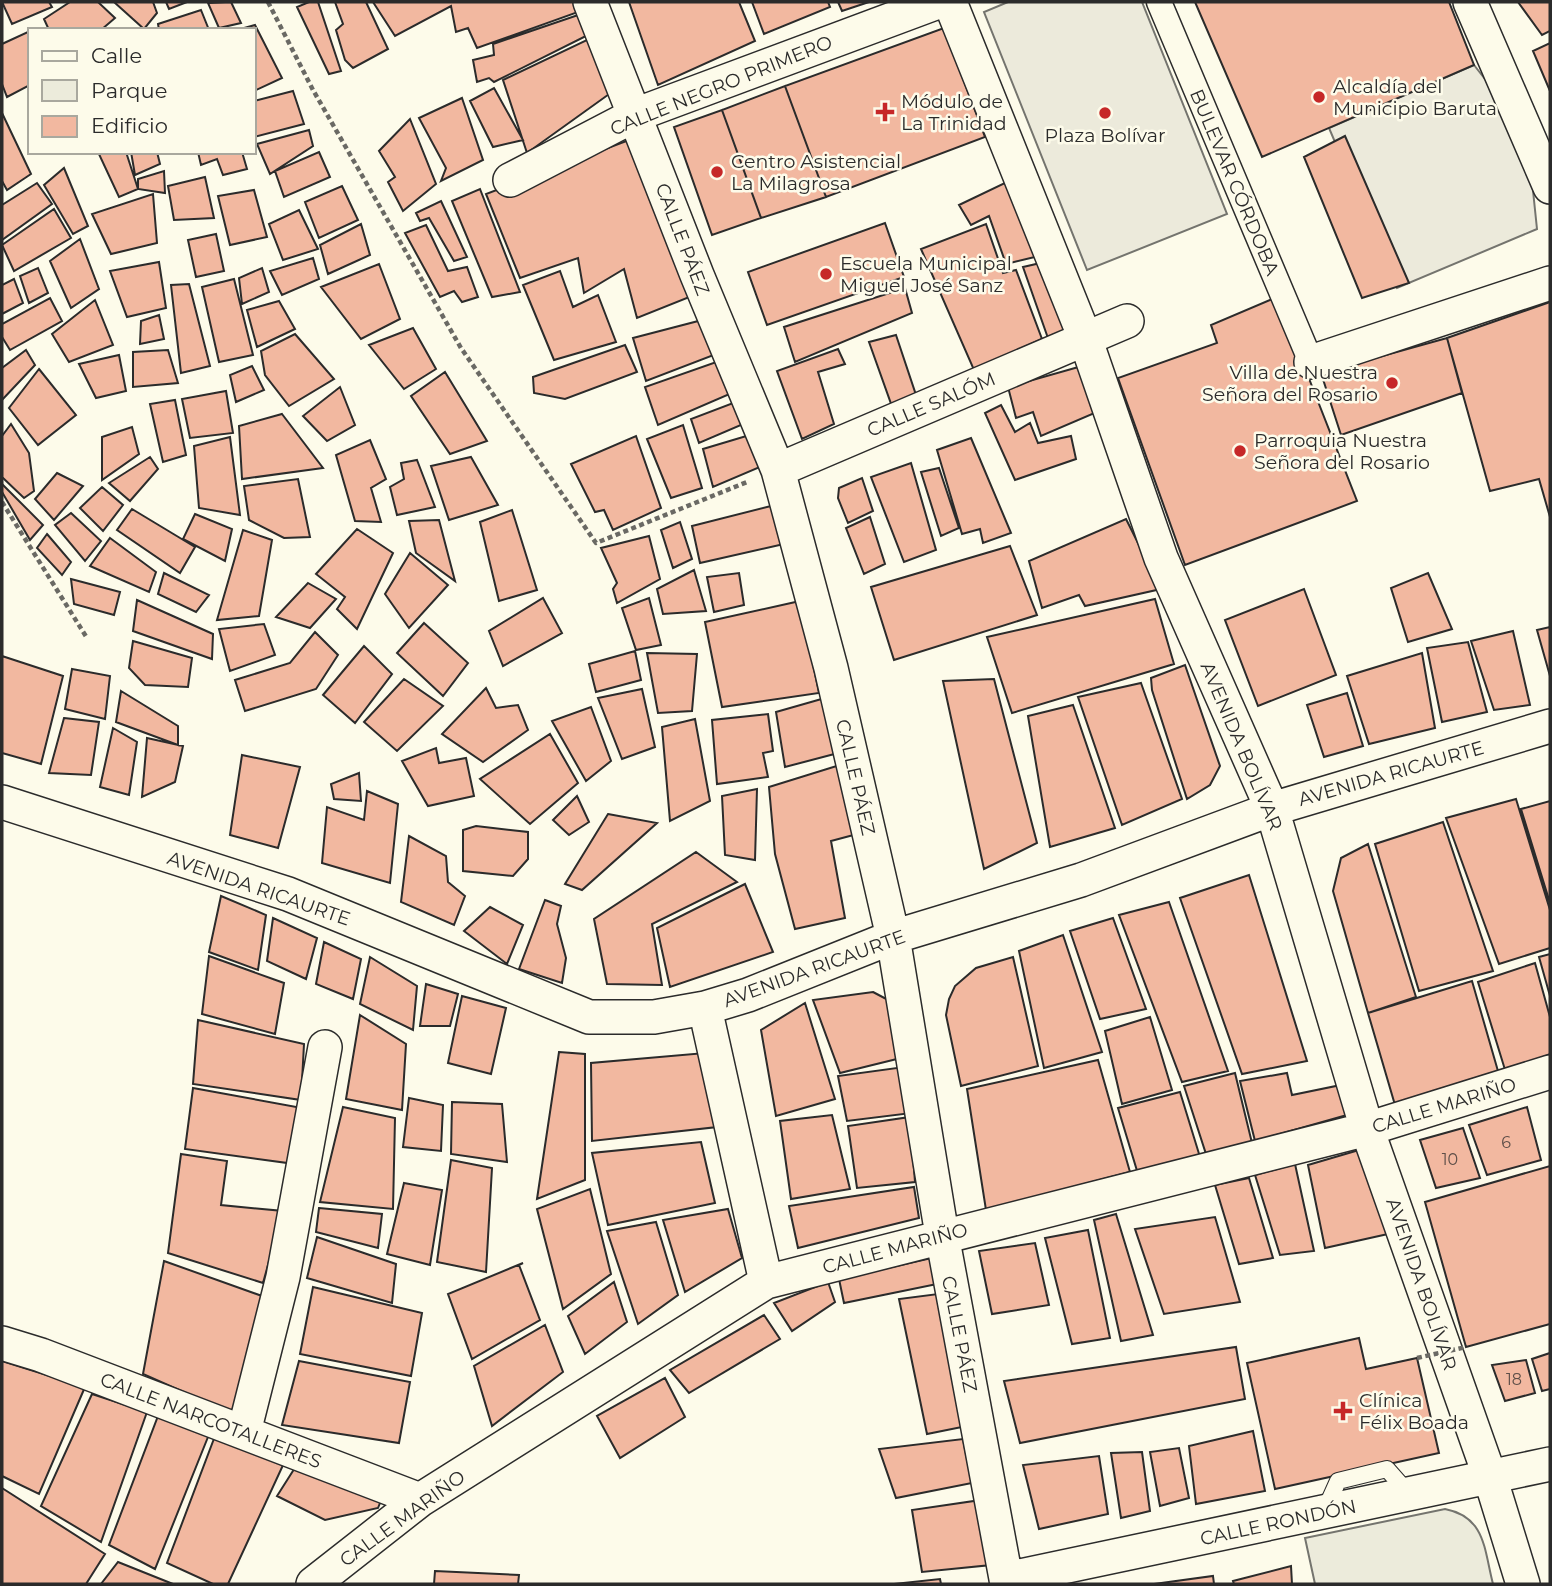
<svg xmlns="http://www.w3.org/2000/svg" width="1552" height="1586" font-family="Montserrat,sans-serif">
<rect width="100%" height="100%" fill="#fdfbea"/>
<path fill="#ecebdb" stroke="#74746e" stroke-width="2" d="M1445,1509C1486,1517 1484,1550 1493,1584H1315L1305,1538Z"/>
<path fill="#eceadb" stroke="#74746e" stroke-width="2" d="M1008,2H1142L1227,214L1087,270L984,12Z
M1474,65L1527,133L1537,229L1397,288L1329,128Z"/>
<path fill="#f2b8a0" stroke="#2b2b2b" stroke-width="2" d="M2,2H49L52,7L12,24Z
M70,2H98L115,18L101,30H49L44,19Z
M114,2H153L157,13L144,29Z
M166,2H187L169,9Z
M231,2L241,23L219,28L208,3Z
M309,2H318L341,71L329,74L297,7Z
M335,2H366L388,49L353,68L345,60L336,30L343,24Z
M373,2H578L581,11L477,48L468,28L456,32L451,6L395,36Z
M629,2H739L755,41L658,85Z
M752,2H828L830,7L764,34Z
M838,2H869L842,11Z
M1195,2H1449L1474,65L1262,157Z
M1518,2H1550V31L1542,35Z
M201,10L209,30H159L158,24Z
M581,14L590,34L494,82L489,78L477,82L473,60L494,55L493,44Z
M255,25L282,78L254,91V30H237Z
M944,28L985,137L826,197L785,86Z
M30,31V85L7,97L2,84V44Z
M591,38L612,92L527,153L503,80Z
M1550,43V91L1533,51Z
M785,86L826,197L761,218L722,110Z
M494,88L523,140L493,147L470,101Z
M293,91L304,124L254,137V101Z
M462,98L483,160L441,181L446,168L419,118Z
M722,110L761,218L712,235L674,127Z
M2,113L31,174L7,190L2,181Z
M410,119L436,184L403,211L388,182L395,177L379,151Z
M309,130L313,146L270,174L257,144Z
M1345,136L1409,283L1362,298L1304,157Z
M629,140L692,296L637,318L624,269L584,293L578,258L520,278L486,194Z
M98,152H126L138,189L119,197Z
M131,152H157L160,164L135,175Z
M198,152H242L247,169L223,175L217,159L201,165Z
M319,152L330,177L284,197L275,171Z
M64,168L88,226L73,234L44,185Z
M164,171L165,193L138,189V179Z
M205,177L214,218L174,220L168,186Z
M1011,180L1043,255L1006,264L989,216L971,225L959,205Z
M37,183L52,204L2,240V205Z
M342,186L358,220L319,238L305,202Z
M480,189L520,292L492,297L452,201Z
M254,190L267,237L230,245L218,196Z
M153,194L157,243L111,254L92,214Z
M441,201L467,257L454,261L429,218L420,221L416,213Z
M54,209L71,238L14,271L2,245Z
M299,210L318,249L283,260L269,224Z
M885,223L904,277L767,325L748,272Z
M361,224L370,255L328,274L320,245Z
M986,224L1003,273L1016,270L1042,339L974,370L921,249Z
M426,225L448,271L467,267L478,297L462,302L454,291L440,297L405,233Z
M216,234L224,271L196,277L188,240Z
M80,239L99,289L71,308L50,261Z
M313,258L319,279L282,295L270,271Z
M159,262L166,308L127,317L110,271Z
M1045,262L1076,331L1049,341L1023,267Z
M379,264L400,319L361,339L321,287Z
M38,268L48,293L29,303L20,276Z
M262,268L269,292L242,304L239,278Z
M560,271L573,307L598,295L616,342L554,360L523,285Z
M14,279L23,303L2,314V285Z
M234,279L253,355L219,362L202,287Z
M189,284L210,366L181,373L171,285Z
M905,288L912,313L795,362L784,327Z
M1277,297L1357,501L1185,565L1118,378L1217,343L1211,325Z
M50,298L62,321L10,350L2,337V324Z
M95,300L113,345L69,362L52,334Z
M279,301L295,329L257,347L247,310Z
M1550,302V517L1539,479L1490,491L1447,338Z
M159,315L164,339L140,344L141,321Z
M706,319L719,353L646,381L633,338Z
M413,328L436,369L404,389L369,345Z
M295,334L334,379L289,406L265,375L261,351Z
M896,335L916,395L894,412L869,342Z
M1447,338L1462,393L1341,435L1321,373Z
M625,345L637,372L565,399L534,393L533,377Z
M838,349L845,364L818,372L834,424L802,439L777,371Z
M26,350L35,365L2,400V368Z
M168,350L178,383L133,387V352Z
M119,355L126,391L96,398L79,364Z
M722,360L732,393L658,425L645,387Z
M252,366L264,390L236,402L230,375Z
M1082,366L1097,412L1041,436L1033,412L1016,418L1008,387Z
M39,369L76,415L38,445L9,408Z
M445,372L487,441L450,454L411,396Z
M340,387L355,425L327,441L303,416Z
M226,391L233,433L190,438L182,399Z
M175,400L186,455L163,462L150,404Z
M741,400L748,422L699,443L691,419Z
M1001,405L1015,432L1030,423L1038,443L1071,436L1076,459L1015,480L985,413Z
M282,414L323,468L242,479L239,426Z
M11,424L29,453L34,491L24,498L2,477V436Z
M683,425L702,488L671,498L647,439Z
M132,427L139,454L102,480V437Z
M753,434L760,467L713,487L703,449Z
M636,436L661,508L613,530L604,510L595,512L571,464Z
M230,437L240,515L199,508L194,446Z
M971,438L1011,533L983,543L980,529L962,534L937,450Z
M370,440L386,479L371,488L381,522L355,521L336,455Z
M150,457L158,469L130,501L109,483Z
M471,457L498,505L449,520L431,466Z
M417,460L435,507L397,515L390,487L404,479L401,463Z
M911,463L936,550L904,562L871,477Z
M939,468L959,528L941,536L921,472Z
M57,473L83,486L54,520L35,499Z
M862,478L873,511L848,523L838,498L839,488Z
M298,479L310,537L284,538L249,520L244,486Z
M2,484L43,525L30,540L2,492Z
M102,487L123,505L103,531L80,508Z
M775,505L784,544L700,563L692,526Z
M132,509L195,547L180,573L117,530Z
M512,510L537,590L499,601L480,522Z
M71,513L101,541L85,561L55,525Z
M195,514L232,529L225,561L183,539Z
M870,517L885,564L864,574L846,528Z
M1126,519L1161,589L1085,606L1079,595L1042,608L1029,561Z
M439,520L455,581L416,553L409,521Z
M680,522L692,559L673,568L661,530Z
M357,529L393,553L357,629L337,609L345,597L316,574Z
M243,530L272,540L259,616L217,620Z
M47,534L71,562L62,575L37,548Z
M649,536L660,579L617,603L613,589L617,583L601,548Z
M110,538L156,572L149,592L90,566Z
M1010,546L1037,615L894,660L871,587Z
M410,553L448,585L409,628L385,594Z
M694,570L706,611L663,614L657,589Z
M164,573L209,595L196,612L158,594Z
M739,573L744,605L714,612L707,577Z
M1428,573L1452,629L1408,642L1391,588Z
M71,579L120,592L114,615L74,604Z
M308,583L336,599L310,628L276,617Z
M1304,589L1336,675L1258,706L1225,620Z
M543,598L562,633L503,666L489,631Z
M649,598L661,645L636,650L622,608Z
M1155,599L1174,664L1012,713L987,637Z
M137,600L213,634L212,659L133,631Z
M800,601L819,693L722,707L705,622Z
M424,623L468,663L443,696L397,653Z
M264,624L275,655L230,671L219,629Z
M1550,627V676L1537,630Z
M1513,631L1530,705L1494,710L1471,641Z
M315,632L338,655L316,689L245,711L235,680L290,663Z
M133,641L192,658L188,687L145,685L129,668Z
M1468,642L1487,712L1442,722L1427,648Z
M364,646L392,674L355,723L323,695Z
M635,651L641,680L596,692L589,664Z
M647,653L697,654L692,711L658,713Z
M1422,653L1435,728L1369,744L1347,676Z
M2,656L63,676L41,764L2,753Z
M1185,665L1220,766L1210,785L1187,799L1152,690L1151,678Z
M72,669L110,676L105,719L65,709Z
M404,679L443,706L397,751L364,722Z
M994,679L1037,843L984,869L943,681Z
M1141,683L1182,799L1122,825L1078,697Z
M486,688L496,708L518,705L528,730L483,762L442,734Z
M642,689L655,747L622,759L598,698Z
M121,691L178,726V745L116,722Z
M1347,693L1363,746L1324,757L1307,705Z
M825,698L842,752L785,767L776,712Z
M1073,705L1115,828L1050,847L1028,716Z
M591,707L611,761L586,781L552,721Z
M768,714L773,751L763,753L768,777L717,784L712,720Z
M64,718L99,722L91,775L49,773Z
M695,719L710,801L670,821L662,727Z
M113,728L137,742L129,795L100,787Z
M550,734L578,783L530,824L480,779Z
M147,738L183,746L175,782L142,797Z
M436,748L439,763L466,758L474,796L428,806L402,761Z
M242,755L300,767L278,848L230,835Z
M843,764L861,833L831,841L845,918L795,929L775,854L769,787Z
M359,773L361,801L334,799L331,784Z
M757,789L755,860L725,855L722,796Z
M367,791L398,804L390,883L322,863L327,807L364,820Z
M577,796L589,822L569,835L553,820Z
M1516,799L1550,910V948L1499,964L1446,818Z
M1550,801V903L1521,809Z
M608,814L657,823L582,890L565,884Z
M1443,822L1493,971L1419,991L1375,844Z
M476,826L528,832V859L513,876L463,871V830Z
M409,836L446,856L448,882L465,896L454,925L401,902Z
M1368,844L1416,997L1368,1013L1333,891L1341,858Z
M696,852L737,882L652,924L662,985L607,984L594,919Z
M1249,875L1307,1061L1242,1074L1180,898Z
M745,884L773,952L670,987L657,928Z
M221,896L266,915L258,970L209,952Z
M545,900L561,906L557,924L566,958L562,983L519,969Z
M1169,902L1228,1071L1182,1082L1119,915Z
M490,907L523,925L507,964L464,931Z
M273,918L317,938L306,979L267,961Z
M1113,918L1146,1009L1100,1019L1070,931Z
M1063,935L1102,1052L1044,1068L1019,951Z
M324,942L361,959L353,999L316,984Z
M1550,954V996L1539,957Z
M209,956L284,983L275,1034L202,1014Z
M370,957L417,986L413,1030L360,1004Z
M1013,957L1038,1066L961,1086L946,1015L949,999L955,986L976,968Z
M1535,963L1550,1017V1054L1506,1073L1478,982Z
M1472,981L1500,1078L1395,1105L1368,1013Z
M426,984L458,994L450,1026H420Z
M873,992L892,1002L905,1057L840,1073L813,1000Z
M462,996L506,1008L491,1074L448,1063Z
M805,1003L835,1099L776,1116L761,1030Z
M360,1015L406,1044L402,1110L346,1099Z
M1150,1017L1172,1090L1122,1104L1105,1031Z
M198,1020L304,1044L301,1100L193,1084Z
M559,1052L585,1054V1180L537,1199Z
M705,1053L717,1127L592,1141L591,1063Z
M1098,1060L1130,1172L986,1210L967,1089Z
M904,1067L912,1113L847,1121L838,1076Z
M1235,1073L1252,1143L1206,1154L1184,1086Z
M1287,1073L1292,1095L1341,1085L1354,1113L1255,1141L1240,1081Z
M193,1088L302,1108L295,1164L185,1149Z
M1180,1092L1200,1157L1138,1174L1118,1108Z
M409,1098L443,1105L441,1151L403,1147Z
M452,1102L502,1104L507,1162L451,1154Z
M343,1107L395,1118L393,1209L320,1202Z
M1527,1107L1541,1160L1487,1175L1469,1125Z
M832,1115L850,1189L791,1199L780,1121Z
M910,1117L915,1182L857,1188L848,1126Z
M1463,1128L1480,1178L1436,1188L1420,1140Z
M701,1142L715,1203L608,1225L592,1153Z
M1359,1150L1388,1234L1325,1248L1308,1165Z
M181,1154L227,1161L221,1205L283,1211L263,1283L168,1253Z
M451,1160L492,1168L486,1272L437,1262Z
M1295,1164L1314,1251L1280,1255L1255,1175Z
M1550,1166V1324L1466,1347L1425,1202Z
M1249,1178L1273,1258L1239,1264L1215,1185Z
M404,1183L442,1190L430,1265L387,1254Z
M914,1187L919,1218L798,1248L789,1206Z
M590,1189L611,1274L563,1309L537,1209Z
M319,1208L382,1214L378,1248L316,1232Z
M728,1209L742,1258L685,1292L663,1220Z
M1116,1214L1153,1335L1121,1341L1094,1220Z
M1215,1217L1240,1302L1164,1314L1135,1229Z
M656,1222L678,1295L638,1324L607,1231Z
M1088,1230L1110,1338L1072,1344L1045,1238Z
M317,1237L396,1264L392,1303L307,1278Z
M1035,1243L1049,1305L992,1314L979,1251Z
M936,1257L942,1283L844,1303L839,1279Z
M164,1261L262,1296L240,1417L143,1374Z
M523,1263L519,1265L540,1320L472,1359L448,1294Z
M614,1282L627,1322L585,1354L568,1316Z
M828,1282L835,1302L792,1331L774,1303Z
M313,1287L422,1313L411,1376L300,1354Z
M938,1294L962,1427L927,1434L899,1299Z
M764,1315L780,1339L689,1393L670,1370Z
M545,1325L563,1372L492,1426L474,1366Z
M1359,1338L1366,1369L1417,1358L1439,1453L1275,1489L1247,1363Z
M1236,1347L1245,1399L1020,1443L1004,1381Z
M1550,1353V1389L1542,1391L1532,1359Z
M1526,1360L1535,1393L1505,1401L1492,1365Z
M2,1361L85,1387L39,1494L2,1476Z
M299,1361L410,1382L399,1443L282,1425Z
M665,1378L685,1417L620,1458L597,1416Z
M92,1394L147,1412L101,1542L41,1506Z
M158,1416L210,1432L155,1569L109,1545Z
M1253,1431L1265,1491L1196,1504L1189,1446Z
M215,1436L284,1463L228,1584H213L167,1563Z
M963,1439L972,1483L896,1498L879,1449Z
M1179,1448L1189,1498L1160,1506L1150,1452Z
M1142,1452L1150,1511L1121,1518L1111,1453Z
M1099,1456L1108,1514L1039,1529L1023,1465Z
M298,1463L382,1498L378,1508L325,1520L277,1496Z
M2,1488L105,1554L86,1584H2Z
M981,1500L991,1565L922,1572L912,1510Z
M118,1562L173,1584H101Z
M1291,1566L1292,1584H1234L1233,1581Z
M435,1571L519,1575L518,1584H434Z
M1213,1576L1214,1584H1154Z
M940,1579L941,1584H894Z"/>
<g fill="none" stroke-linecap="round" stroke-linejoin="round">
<g stroke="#2b2b2b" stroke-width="18">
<path id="service" d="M1325,1510L1338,1481L1387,1469L1409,1494"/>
</g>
<g stroke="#2b2b2b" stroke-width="27">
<path id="pedestrian" d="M1159,2L1311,362"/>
</g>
<g stroke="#2b2b2b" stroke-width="36">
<path id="minor" d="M590,2L697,275L778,470L831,668L893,937L942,1235L1007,1584
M950,2L1085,338L1161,558L1272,809L1367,1129L1490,1477L1523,1584
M1470,2L1550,187
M510,180L635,115L938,2
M1311,362L1550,283
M778,470L1127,321
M2,802L288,894L589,1017H654L705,1008L748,995L893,937L1081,880L1272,809L1550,726
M705,1008L766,1282
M2,1343L41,1355L420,1500
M244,1432L283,1277L325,1047
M1006,1579L1550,1464
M313,1584L420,1500L766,1282L1367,1129L1550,1072"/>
</g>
<path stroke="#6a6964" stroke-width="4.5" stroke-dasharray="5 3.5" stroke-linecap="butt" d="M268,2L313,90L461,348L596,543L747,482
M2,502L87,638"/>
<use href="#service" stroke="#fdfbea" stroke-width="16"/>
<use href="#pedestrian" stroke="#fdfbea" stroke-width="24"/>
<use href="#minor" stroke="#fdfbea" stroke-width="33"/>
<path stroke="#6a6964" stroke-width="4.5" stroke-dasharray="5 3.5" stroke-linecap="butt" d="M1417,1358L1466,1347"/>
</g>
<g fill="#c62828" stroke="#fdfbea" stroke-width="2.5">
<circle cx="1319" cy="97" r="7"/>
<path d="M881.5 101.5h7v7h7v7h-7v7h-7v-7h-7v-7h7z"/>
<circle cx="1105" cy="113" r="7"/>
<circle cx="717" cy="172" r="7"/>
<circle cx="826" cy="274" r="7"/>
<circle cx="1392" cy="383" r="7"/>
<circle cx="1240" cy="451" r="7"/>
<path d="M1339.5 1400.5h7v7h7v7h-7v7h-7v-7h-7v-7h7z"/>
</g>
<g text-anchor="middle" stroke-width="5" stroke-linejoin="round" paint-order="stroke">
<g font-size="16" fill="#5d4e48">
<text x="1506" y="1148">6</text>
<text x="1450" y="1165">10</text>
<text x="1514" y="1385">18</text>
</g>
<g font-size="19" fill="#2b2b2b" stroke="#fdfbea">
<text transform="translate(721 85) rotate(-22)" y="7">CALLE NEGRO PRIMERO</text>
<text transform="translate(1235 182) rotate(67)" y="7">BULEVAR CÓRDOBA</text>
<text transform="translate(683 239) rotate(69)" y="7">CALLE PÁEZ</text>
<text transform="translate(931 404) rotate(-23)" y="7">CALLE SALÓM</text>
<text transform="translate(1242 746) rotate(67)" y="7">AVENIDA BOLÍVAR</text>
<text transform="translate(1391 773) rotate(-16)" y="7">AVENIDA RICAURTE</text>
<text transform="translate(856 777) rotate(77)" y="7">CALLE PÁEZ</text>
<text transform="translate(259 888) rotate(19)" y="7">AVENIDA RICAURTE</text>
<text transform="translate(814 968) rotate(-20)" y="7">AVENIDA RICAURTE</text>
<text transform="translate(1444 1105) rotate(-17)" y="7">CALLE MARIÑO</text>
<text transform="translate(895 1248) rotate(-15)" y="7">CALLE MARIÑO</text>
<text transform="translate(1422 1284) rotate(71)" y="7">AVENIDA BOLÍVAR</text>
<text transform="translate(960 1334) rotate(79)" y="7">CALLE PÁEZ</text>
<text transform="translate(211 1420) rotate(21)" y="7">CALLE NARCOTALLERES</text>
<text transform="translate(402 1518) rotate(-36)" y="7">CALLE MARIÑO</text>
<text transform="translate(1278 1522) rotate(-12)" y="7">CALLE RONDÓN</text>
</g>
<g font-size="19" fill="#2b2b2b" stroke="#fdfbea" text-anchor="start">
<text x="1333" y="93">Alcaldía del<tspan x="1333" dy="22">Municipio Baruta</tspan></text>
<text x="901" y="108">Módulo de<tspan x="901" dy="22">La Trinidad</tspan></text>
<text x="1105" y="142" text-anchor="middle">Plaza Bolívar</text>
<text x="731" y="168">Centro Asistencial<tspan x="731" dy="22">La Milagrosa</tspan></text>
<text x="840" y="270">Escuela Municipal<tspan x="840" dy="22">Miguel José Sanz</tspan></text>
<text x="1378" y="379" text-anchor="end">Villa de Nuestra<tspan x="1378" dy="22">Señora del Rosario</tspan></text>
<text x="1254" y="447">Parroquia Nuestra<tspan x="1254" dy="22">Señora del Rosario</tspan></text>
<text x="1359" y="1407">Clínica<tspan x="1359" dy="22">Félix Boada</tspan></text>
</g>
</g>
<rect width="1552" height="1586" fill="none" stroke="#2b2b2b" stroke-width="7"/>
<rect x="28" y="28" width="228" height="126" fill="#fdfbea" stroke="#a9a89e" stroke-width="2"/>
<rect x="42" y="51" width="35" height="10" fill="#fdfbea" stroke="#a9a89e" stroke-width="2"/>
<text x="91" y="63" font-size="21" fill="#2b2b2b">Calle</text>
<rect x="42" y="80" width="35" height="21" fill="#ecebdb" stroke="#a9a89e" stroke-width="2"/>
<text x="91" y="98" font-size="21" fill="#2b2b2b">Parque</text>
<rect x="42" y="116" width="35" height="21" fill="#f2b8a0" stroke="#a9a89e" stroke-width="2"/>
<text x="91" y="133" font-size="21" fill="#2b2b2b">Edificio</text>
</svg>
